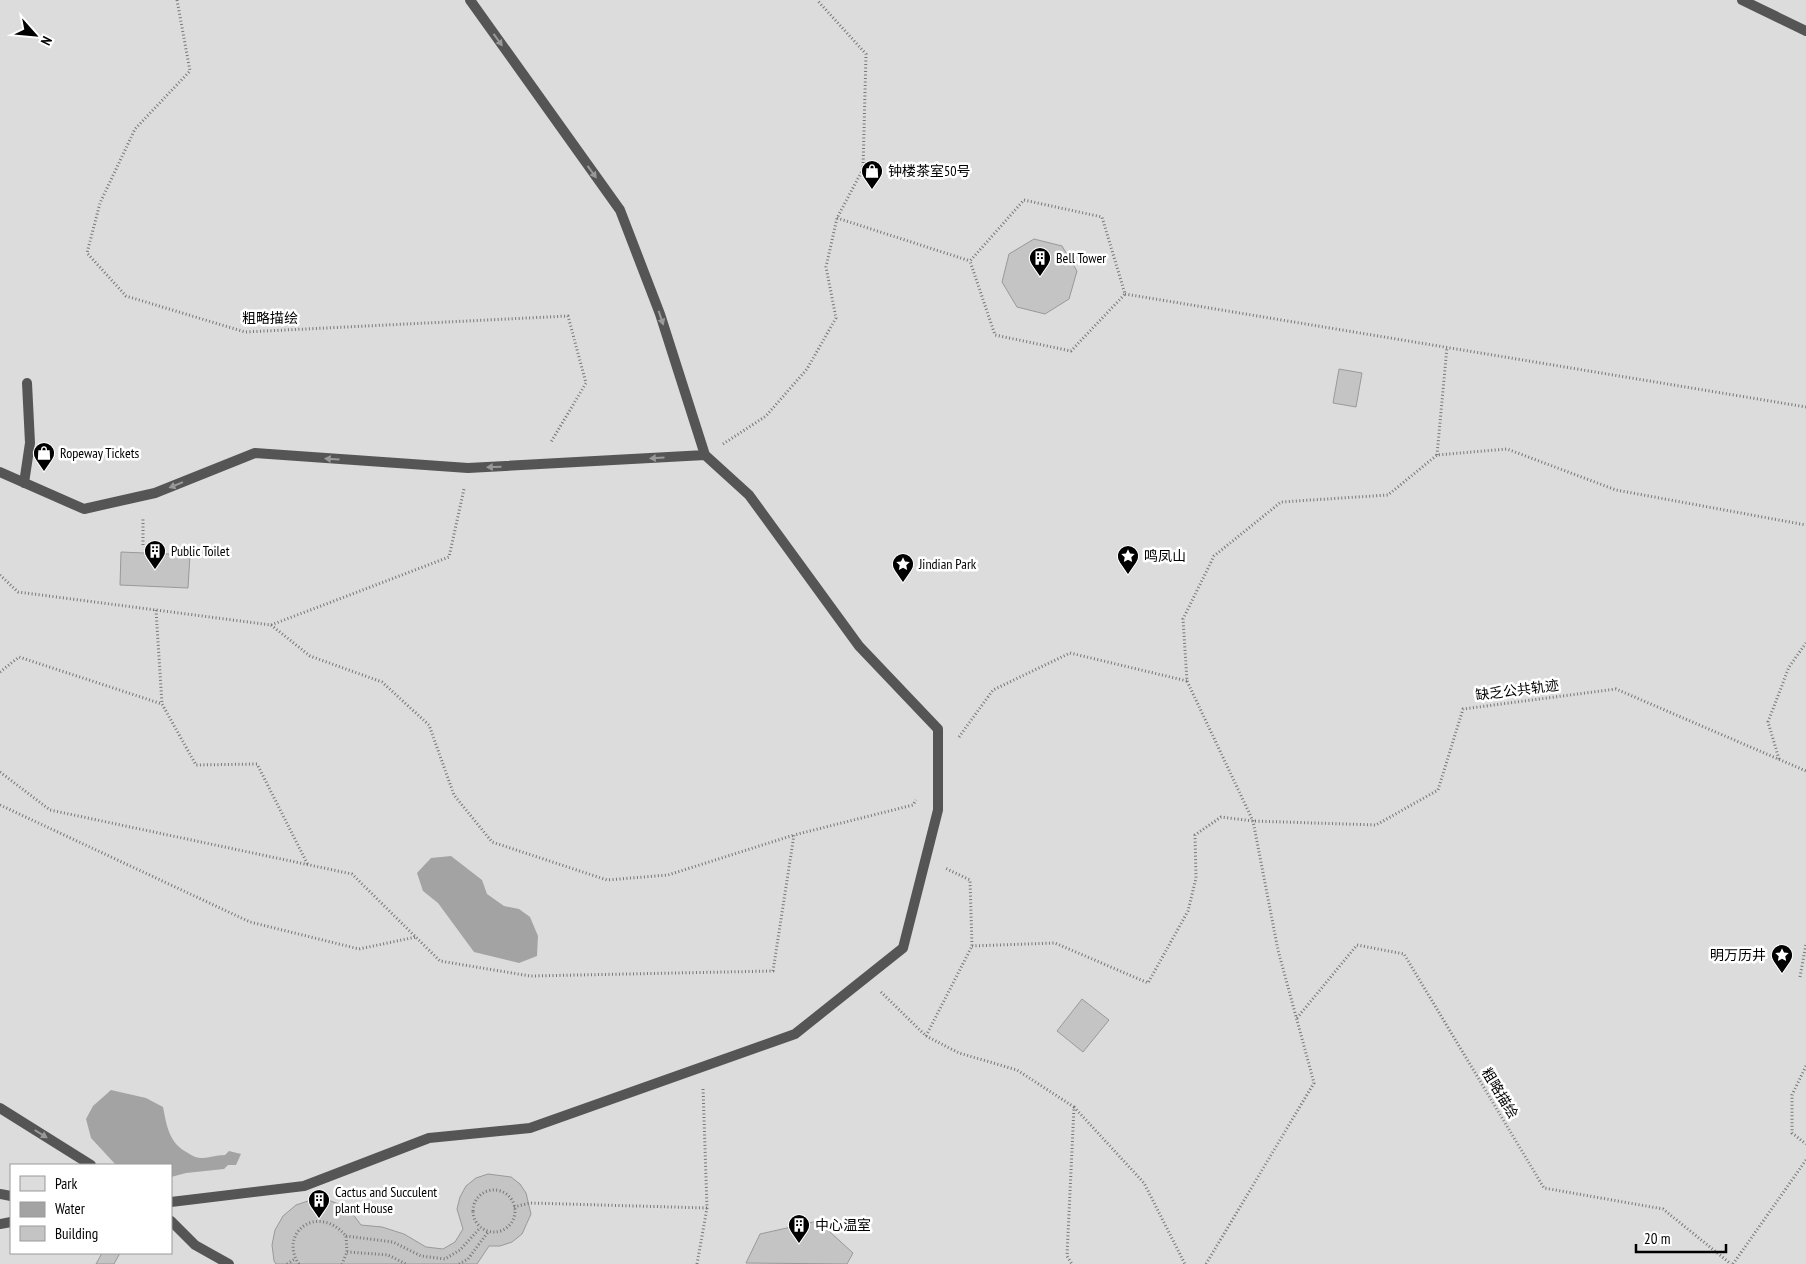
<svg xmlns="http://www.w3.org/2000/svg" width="1806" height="1264" font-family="'PT Sans Narrow','Noto Sans SC',sans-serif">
<rect width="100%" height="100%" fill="#fff"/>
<path fill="#dcdcdc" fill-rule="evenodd" d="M0,0H1806V1264H0ZM11,1165H171V1253H11Z"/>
<path fill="#a3a3a3" d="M451,856L482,880L487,894L504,906L519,909L530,917L538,936L537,956L519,963L474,952L438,903L423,891L417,873L431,858Z
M111,1090L146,1098L163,1107C167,1127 169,1143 188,1153C192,1156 197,1158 202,1158C210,1158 215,1155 225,1155L229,1151L241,1154L236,1165H228L224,1169L186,1173L171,1177V1165H116L91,1138L86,1119L93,1106Z"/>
<path fill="#c4c4c4" stroke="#999" d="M1034,239L1062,246L1077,271L1069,299L1045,314L1017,307L1002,282L1009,254Z
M1339,369L1362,373L1356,407L1333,403Z
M121,552L190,555L188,588L120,585Z
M1082,999L1109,1020L1083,1052L1057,1031Z
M488,1174L511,1177L520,1184L526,1193L531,1214L522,1234L512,1242L500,1246H489L477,1264H276L274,1261L272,1245L275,1230L283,1216L296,1205L311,1200H328L341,1205L352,1213L361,1225L382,1227L404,1234L426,1247L443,1249L455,1242L463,1229L457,1209L460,1197L466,1186L476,1178Z
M818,1221L853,1253L847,1264L746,1263L760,1234Z
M102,1253H120L114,1264H96Z"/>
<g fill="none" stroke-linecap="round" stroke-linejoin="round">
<path stroke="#777" stroke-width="3" stroke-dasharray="1 2.5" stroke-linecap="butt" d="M177,0L190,71L135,129L100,203L87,253L126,296L245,332L568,316L586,383L551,442
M1024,200L1102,217L1125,294L1071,351L995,335L970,261Z
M837,218L970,261
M1125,294L1806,407
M723,444L766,416L807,369L836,318L826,267L837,218L863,169L866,54L817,0
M1437,455L1447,347
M143,545V517
M0,575L18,592L271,625L449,557L464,489
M156,610L162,704
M271,625L310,656L382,682L429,725L454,795L492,842L607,880L668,875L794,835
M0,672L19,657L162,704L196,765L257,764L308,865
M959,737L993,690L1070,653L1187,681
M1779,759L1768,722L1789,667L1806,643
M0,772L50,810L352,874L440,961L530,976L773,971L794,835L913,805L916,800
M0,805L250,922L359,949L416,937
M972,946L1055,943L1148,983L1188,911L1196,878L1195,835L1221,817L1253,821L1376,825L1438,790L1463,709L1616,689L1806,771
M1800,977L1806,944
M881,992L926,1036L959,1053L1017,1070L1074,1107L1067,1256L1072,1264
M1297,1018L1357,945L1404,954L1544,1188L1663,1209L1731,1264
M926,1036L972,946L970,880L945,868
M1806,1066L1792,1095V1133L1806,1144
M1074,1107L1144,1183L1185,1264
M473 1211a21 21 0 1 1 42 0a21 21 0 1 1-42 0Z
M514,1207L530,1203L707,1208
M346,1236L393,1242L421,1256L445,1259L460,1250L480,1228
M347,1252L388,1255L406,1264
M287,1264L295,1259
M299,1264C278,1234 317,1202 346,1236L347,1252L342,1264
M459,1264L468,1259L488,1232
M697,1264L707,1208L703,1088
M1206,1264L1314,1083L1278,950L1253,821L1187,681L1183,619L1214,556L1281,502L1388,495L1437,455L1507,449L1616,490L1806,525
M1733,1264L1806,1160"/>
<path stroke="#555" stroke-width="10" d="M1742,0L1806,31
M0,472L84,509L155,493L255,453L468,468L705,455
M24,483L30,443L27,383
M0,1108L91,1165
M0,1194L11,1196
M171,1202L304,1186L429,1138L530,1128L795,1034L903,948L938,810V729L859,646L749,495L705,455L660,314L620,210L470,0
M171,1221L195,1245L229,1264
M0,1224L11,1222"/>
</g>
<defs><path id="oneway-solid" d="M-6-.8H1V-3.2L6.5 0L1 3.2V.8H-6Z" transform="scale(1.25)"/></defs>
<g fill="#999">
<use href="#oneway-solid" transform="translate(498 40) rotate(54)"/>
<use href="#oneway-solid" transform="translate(592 172) rotate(54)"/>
<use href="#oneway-solid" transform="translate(661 318) rotate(71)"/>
<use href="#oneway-solid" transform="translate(657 458) rotate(177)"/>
<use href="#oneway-solid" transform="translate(332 459) rotate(-176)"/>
<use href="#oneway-solid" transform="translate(494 467) rotate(178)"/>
<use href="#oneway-solid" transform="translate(176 485) rotate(158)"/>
<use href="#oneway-solid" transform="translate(41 1134) rotate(32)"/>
</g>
<defs>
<g id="shop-pin" transform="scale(1.125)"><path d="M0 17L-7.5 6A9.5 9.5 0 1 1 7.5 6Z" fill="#000" stroke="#fff"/><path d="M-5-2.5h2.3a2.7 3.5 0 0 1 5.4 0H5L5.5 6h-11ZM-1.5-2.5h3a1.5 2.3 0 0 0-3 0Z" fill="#fff"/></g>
<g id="building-pin" transform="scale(1.125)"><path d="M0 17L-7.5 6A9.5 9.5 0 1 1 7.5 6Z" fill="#000" stroke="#fff"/><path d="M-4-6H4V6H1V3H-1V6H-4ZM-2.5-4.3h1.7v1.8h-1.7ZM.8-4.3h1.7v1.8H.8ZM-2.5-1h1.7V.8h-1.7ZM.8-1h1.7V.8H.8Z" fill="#fff"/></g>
<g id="sight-pin" transform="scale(1.125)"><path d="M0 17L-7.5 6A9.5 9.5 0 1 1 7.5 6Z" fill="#000" stroke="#fff"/><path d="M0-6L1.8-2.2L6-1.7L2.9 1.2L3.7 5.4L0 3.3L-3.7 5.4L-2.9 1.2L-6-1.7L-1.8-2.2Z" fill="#fff"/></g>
</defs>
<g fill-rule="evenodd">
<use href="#shop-pin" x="872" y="171"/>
<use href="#building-pin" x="1040" y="258"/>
<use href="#shop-pin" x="44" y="453"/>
<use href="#building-pin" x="155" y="551"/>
<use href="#sight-pin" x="1128" y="556"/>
<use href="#sight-pin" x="903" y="564"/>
<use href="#sight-pin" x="1782" y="955"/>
<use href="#building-pin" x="319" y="1200"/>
<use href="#building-pin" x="799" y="1225"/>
</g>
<g text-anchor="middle" stroke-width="5" stroke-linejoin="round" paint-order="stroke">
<g font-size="14" fill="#000" stroke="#fff" text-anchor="start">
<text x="888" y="176">钟楼茶室50号</text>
<text x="1056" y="263">Bell Tower</text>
<text x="60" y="458">Ropeway Tickets</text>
<text x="171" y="556">Public Toilet</text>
<text x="1144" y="561">鸣凤山</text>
<text x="919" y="569">Jindian Park</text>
<text x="1766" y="960" text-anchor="end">明万历井</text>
<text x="335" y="1197">Cactus and Succulent<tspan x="335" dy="16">plant House</tspan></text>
<text x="815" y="1230">中心温室</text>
</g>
<g font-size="14" fill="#000" stroke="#fff">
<text x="270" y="323">粗略描绘</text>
<text transform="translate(1517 690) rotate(-7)" y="5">缺乏公共轨迹</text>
<text transform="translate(1500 1093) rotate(59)" y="5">粗略描绘</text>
</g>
</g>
<rect x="10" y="1164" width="162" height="90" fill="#ffffff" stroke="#999999"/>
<rect x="20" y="1176" width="25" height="15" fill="#dcdcdc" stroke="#999999"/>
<text x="55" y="1189" font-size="15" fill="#000000">Park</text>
<rect x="20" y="1202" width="25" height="15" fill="#a3a3a3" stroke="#999999"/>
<text x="55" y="1214" font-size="15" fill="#000000">Water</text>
<rect x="20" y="1226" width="25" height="15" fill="#c4c4c4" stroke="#999999"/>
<text x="55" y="1239" font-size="15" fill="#000000">Building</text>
<g transform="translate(35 35) rotate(117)" stroke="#ffffff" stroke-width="4" paint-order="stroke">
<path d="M0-4L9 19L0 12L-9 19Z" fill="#000000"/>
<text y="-8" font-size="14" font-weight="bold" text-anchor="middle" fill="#000000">N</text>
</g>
<path d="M1636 1244v8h90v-8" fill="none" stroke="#000000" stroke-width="2.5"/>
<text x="1644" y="1244" font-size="15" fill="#000000" stroke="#ffffff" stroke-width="4" paint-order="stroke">20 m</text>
</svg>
